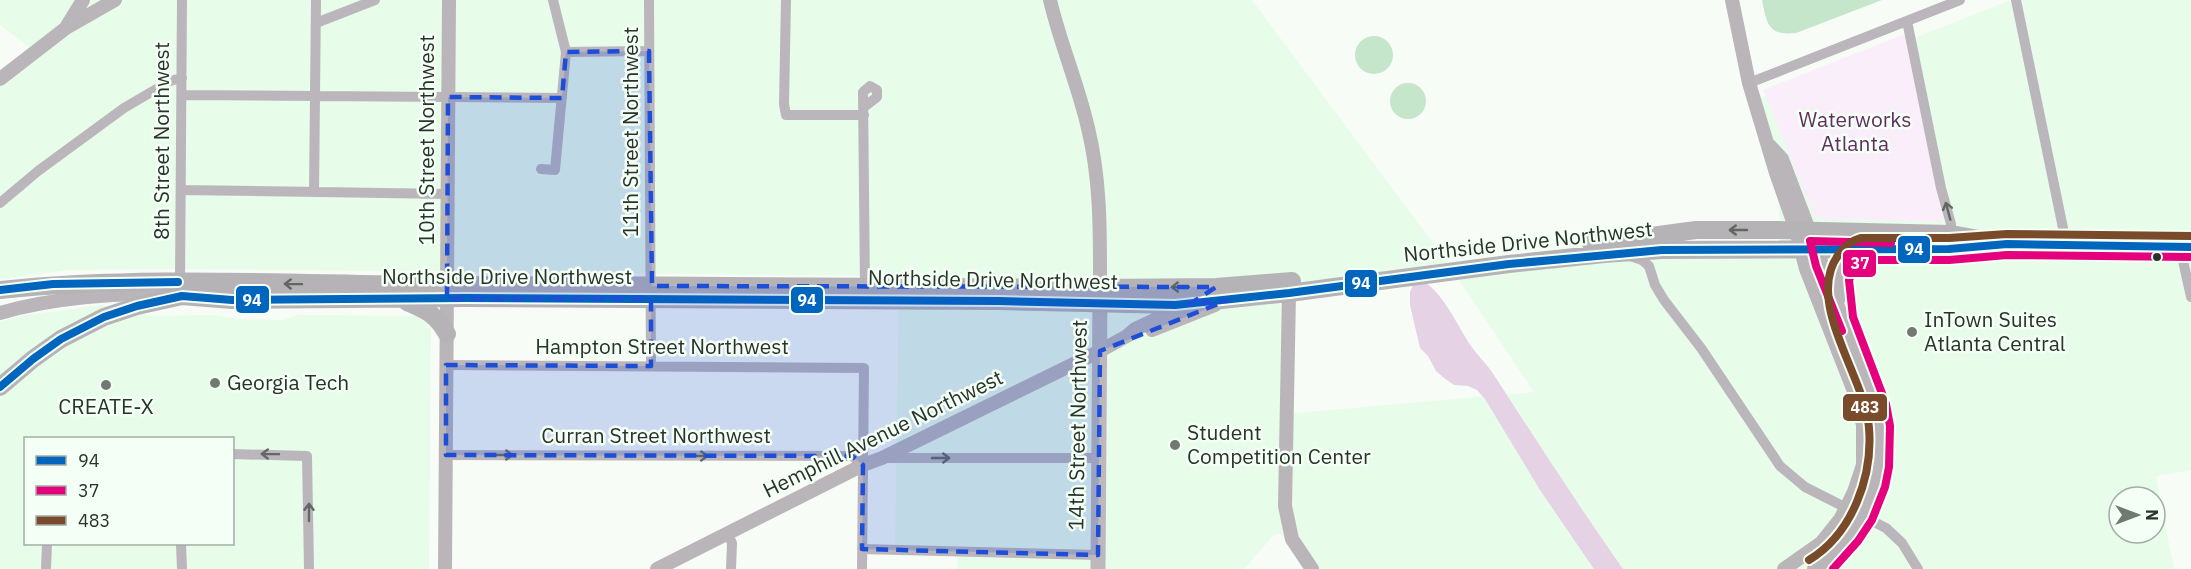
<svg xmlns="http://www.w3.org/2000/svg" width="2191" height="569" font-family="'IBM Plex Sans',sans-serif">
<rect width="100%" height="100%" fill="#f7fcf7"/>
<path fill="#e8fcea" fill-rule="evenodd" d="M0,0H1252L1454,271L1587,255L1784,253L1773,165L1758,99L2011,0H2191V470L2156,476L2174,569H1308L1280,533L1273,536L1244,569H957L958,546H895L899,276L167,269L69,270L0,279V85L38,54L0,25ZM1453,271L1534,392L1285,414L1290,292ZM2119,497H2155V533H2119Z
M102,305L152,316L213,315L237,319L284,320L296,315L416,316L427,321L431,328L429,569H0V322L25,315ZM26,438H232V544H26Z"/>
<path fill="#f9eef9" d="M1905,34L1944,222L1822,219L1814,215L1763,90Z"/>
<path fill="#e6d2e5" d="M1422,281C1442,290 1458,327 1471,346C1478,356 1487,364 1494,375C1536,440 1578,505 1623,569H1594L1540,490L1485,399L1477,390L1468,386L1454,385L1444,378L1436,371L1428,356L1420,348L1410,305V292L1413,285Z"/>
<path fill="#c5e6ca" d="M1762,0H1882L1796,33C1768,36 1767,24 1762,0Z
M1355 55a19 19 0 1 1 38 0a19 19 0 1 1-38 0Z
M1390 101a18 18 0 1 1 36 0a18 18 0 1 1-36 0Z"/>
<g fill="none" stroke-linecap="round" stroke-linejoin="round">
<path stroke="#bbb6bb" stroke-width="10" d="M649,0L651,366
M786,0L784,104L786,115H864
M2016,0L2063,228L2065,245
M1907,21L1941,188L1951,224V234
M316,23L375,0
M566,52L649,51
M1749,83L1960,0
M182,95L562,98
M864,107L877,97V90L870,86L863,92L865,287
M541,169L555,170L566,52L553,0
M181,190L448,194
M314,192L316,0
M0,203L38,171L124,108L170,81L182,78
M2180,247L2191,297
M1630,256L1642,260L1649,266L1655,285L1664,300L1701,348L1780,466L1805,487L1886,528L1902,543L1918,569
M180,282L182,0
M446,365L864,368L862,569
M232,454L307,456L309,569
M446,455L852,456L863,465
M885,458H1098
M728,534L732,543L731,569
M181,544L182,569
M862,549L1098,555
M46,569L47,544"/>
<path stroke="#b9b5b9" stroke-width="14" d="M1050,0C1060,43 1078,84 1088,128C1101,181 1100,234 1100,288
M1732,0L1749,83L1776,173L1796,230L1806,269L1855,394L1863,425V465L1854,492L1841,518L1821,543L1784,569
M67,26L83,0
M0,79L66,28L115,0
M1770,146L1782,159L1876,406C1888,470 1870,530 1814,569
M1289,293L1285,506L1292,539L1312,569
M1840,297C1837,271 1840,264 1861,249
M0,313C55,297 113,294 170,293
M1152,330L1215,305
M445,569L449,0
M657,569L863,465L882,458L1100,351L1127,336L1135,329L1184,306"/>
<path stroke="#bcb8bc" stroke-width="15" d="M1098,569L1100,294"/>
<path stroke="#b6b3b6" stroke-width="18" d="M1591,244L1696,230H1778L1951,234L1979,239
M0,290C145,275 291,284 437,285C658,286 879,285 1100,288L1216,287L1292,281
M407,302C427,311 436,314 447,334
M0,387L33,359L61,339L104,317L137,306L182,296L232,300L465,298L999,301L1175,305L1289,293L1509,264L1604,254L1662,250L1949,249L2007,244L2191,247"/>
<g stroke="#f4fff6" stroke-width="12">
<path id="bus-1" d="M0,290L53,284L178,282
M0,387L33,359L61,339L104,317L137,306L182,296L232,300L465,298L999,301L1175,305L1289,293L1509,264L1662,250L1949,249L2007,244L2191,247"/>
</g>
<g stroke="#f4fff6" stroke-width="12">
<path id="bus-2" d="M1842,331L1816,266L1810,241L1891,243
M1833,569L1858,541L1872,520L1885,487L1889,467L1890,426L1886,404L1853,317L1849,280L1856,266L1864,260H1949L2007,255L2191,257"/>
</g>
<g stroke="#f4fff6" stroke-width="12">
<path id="bus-3" d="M1809,560C1852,534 1873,477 1869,428C1866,378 1803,301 1839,254C1844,247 1853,240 1861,238H1949L2007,234L2191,236"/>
</g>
<use href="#bus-1" stroke="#0065bd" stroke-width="8"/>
<use href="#bus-2" stroke="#e5007d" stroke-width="8"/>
<use href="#bus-3" stroke="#7a4b2a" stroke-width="8"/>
</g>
<defs><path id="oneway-shaft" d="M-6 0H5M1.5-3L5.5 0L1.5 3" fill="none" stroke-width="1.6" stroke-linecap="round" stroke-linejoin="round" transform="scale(1.5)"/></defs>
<g stroke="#636765">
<use href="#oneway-shaft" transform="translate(1948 211) rotate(-105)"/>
<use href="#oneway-shaft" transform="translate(270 454) rotate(-179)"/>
<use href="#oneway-shaft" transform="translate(504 455)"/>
<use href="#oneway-shaft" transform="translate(699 456)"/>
<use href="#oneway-shaft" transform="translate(941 458)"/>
<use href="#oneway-shaft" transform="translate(309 512) rotate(-90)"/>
</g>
<g stroke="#616663">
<use href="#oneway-shaft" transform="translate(1738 230) rotate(180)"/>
<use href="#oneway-shaft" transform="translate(293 284) rotate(-179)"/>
<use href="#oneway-shaft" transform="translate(1180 287) rotate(179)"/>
</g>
<path fill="#1d4ed8" fill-opacity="0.2" stroke="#1d4ed8" stroke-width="4.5" stroke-dasharray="12 8" stroke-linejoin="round" d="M649,51L652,286L1216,287L1190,304L1228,300L1100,351L1098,555L862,549L863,465L852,456L446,455V365L651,366V299H447L448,97L562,98L566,52Z"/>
<circle fill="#29332b" stroke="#f4fff6" stroke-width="2" cx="2157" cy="257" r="5"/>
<g fill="#717972" stroke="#f4fff6" stroke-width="2">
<circle cx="1912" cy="332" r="6"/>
<circle cx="215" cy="383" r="6"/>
<circle cx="106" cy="385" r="6"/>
<circle cx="1175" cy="445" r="6"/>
</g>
<g text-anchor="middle" stroke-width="5" stroke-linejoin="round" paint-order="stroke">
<g font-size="21" fill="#613061" stroke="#f4fff6">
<text x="1855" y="127">Waterworks<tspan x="1855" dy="24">Atlanta</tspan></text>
</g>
<g font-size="21" fill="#29332b" stroke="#f4fff6">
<text transform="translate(631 132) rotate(-90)" y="7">11th Street Northwest</text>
<text transform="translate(427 140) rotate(-90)" y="7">10th Street Northwest</text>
<text transform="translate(162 141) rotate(-90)" y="7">8th Street Northwest</text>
<text transform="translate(1528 242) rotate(-6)" y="7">Northside Drive Northwest</text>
<text x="507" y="284">Northside Drive Northwest</text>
<text transform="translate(993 280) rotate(1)" y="7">Northside Drive Northwest</text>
<text x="662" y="354">Hampton Street Northwest</text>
<text transform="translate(1078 425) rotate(-89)" y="7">14th Street Northwest</text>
<text transform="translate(883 434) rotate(-26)" y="7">Hemphill Avenue Northwest</text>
<text x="656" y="443">Curran Street Northwest</text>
</g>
<g font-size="21" fill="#29332b" stroke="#f4fff6" text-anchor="start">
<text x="1924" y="327">InTown Suites<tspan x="1924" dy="24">Atlanta Central</tspan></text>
<text x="227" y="390">Georgia Tech</text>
<text x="106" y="414" text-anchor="middle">CREATE-X</text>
<text x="1187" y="440">Student<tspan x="1187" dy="24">Competition Center</tspan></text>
</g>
</g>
<g stroke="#f4fff6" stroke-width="2">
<rect x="1897" y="235" width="34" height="29" rx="6" fill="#0065bd"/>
<rect x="1842" y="249" width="35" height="29" rx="6" fill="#e5007d"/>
<rect x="1344" y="269" width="34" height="29" rx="6" fill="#0065bd"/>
<rect x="235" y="285" width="35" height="29" rx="6" fill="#0065bd"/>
<rect x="790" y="286" width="34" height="28" rx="6" fill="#0065bd"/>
<rect x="1842" y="393" width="46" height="29" rx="6" fill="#7a4b2a"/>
</g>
<g font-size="16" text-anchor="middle" font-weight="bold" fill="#fff">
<text x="1914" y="255">94</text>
<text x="1860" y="269">37</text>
<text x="1361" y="289">94</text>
<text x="252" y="306">94</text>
<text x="807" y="306">94</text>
<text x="1865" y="413">483</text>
</g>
<rect x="24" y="437" width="210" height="108" fill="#f4fff6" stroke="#a3ada5" stroke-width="1.5"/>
<rect x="36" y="456" width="30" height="9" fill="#0065bd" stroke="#a3ada5" stroke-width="1.5"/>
<text x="78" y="467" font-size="18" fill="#29332b">94</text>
<rect x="36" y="486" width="30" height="9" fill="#e5007d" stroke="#a3ada5" stroke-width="1.5"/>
<text x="78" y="497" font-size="18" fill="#29332b">37</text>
<rect x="36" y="516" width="30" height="9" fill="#7a4b2a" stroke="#a3ada5" stroke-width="1.5"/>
<text x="78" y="527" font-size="18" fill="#29332b">483</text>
<g transform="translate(2137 515) rotate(90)"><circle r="28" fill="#f4fff6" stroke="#a3ada5" stroke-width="1.5"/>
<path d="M0-4.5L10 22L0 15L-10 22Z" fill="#717972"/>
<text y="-9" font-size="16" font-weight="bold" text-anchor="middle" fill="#29332b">N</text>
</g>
</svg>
